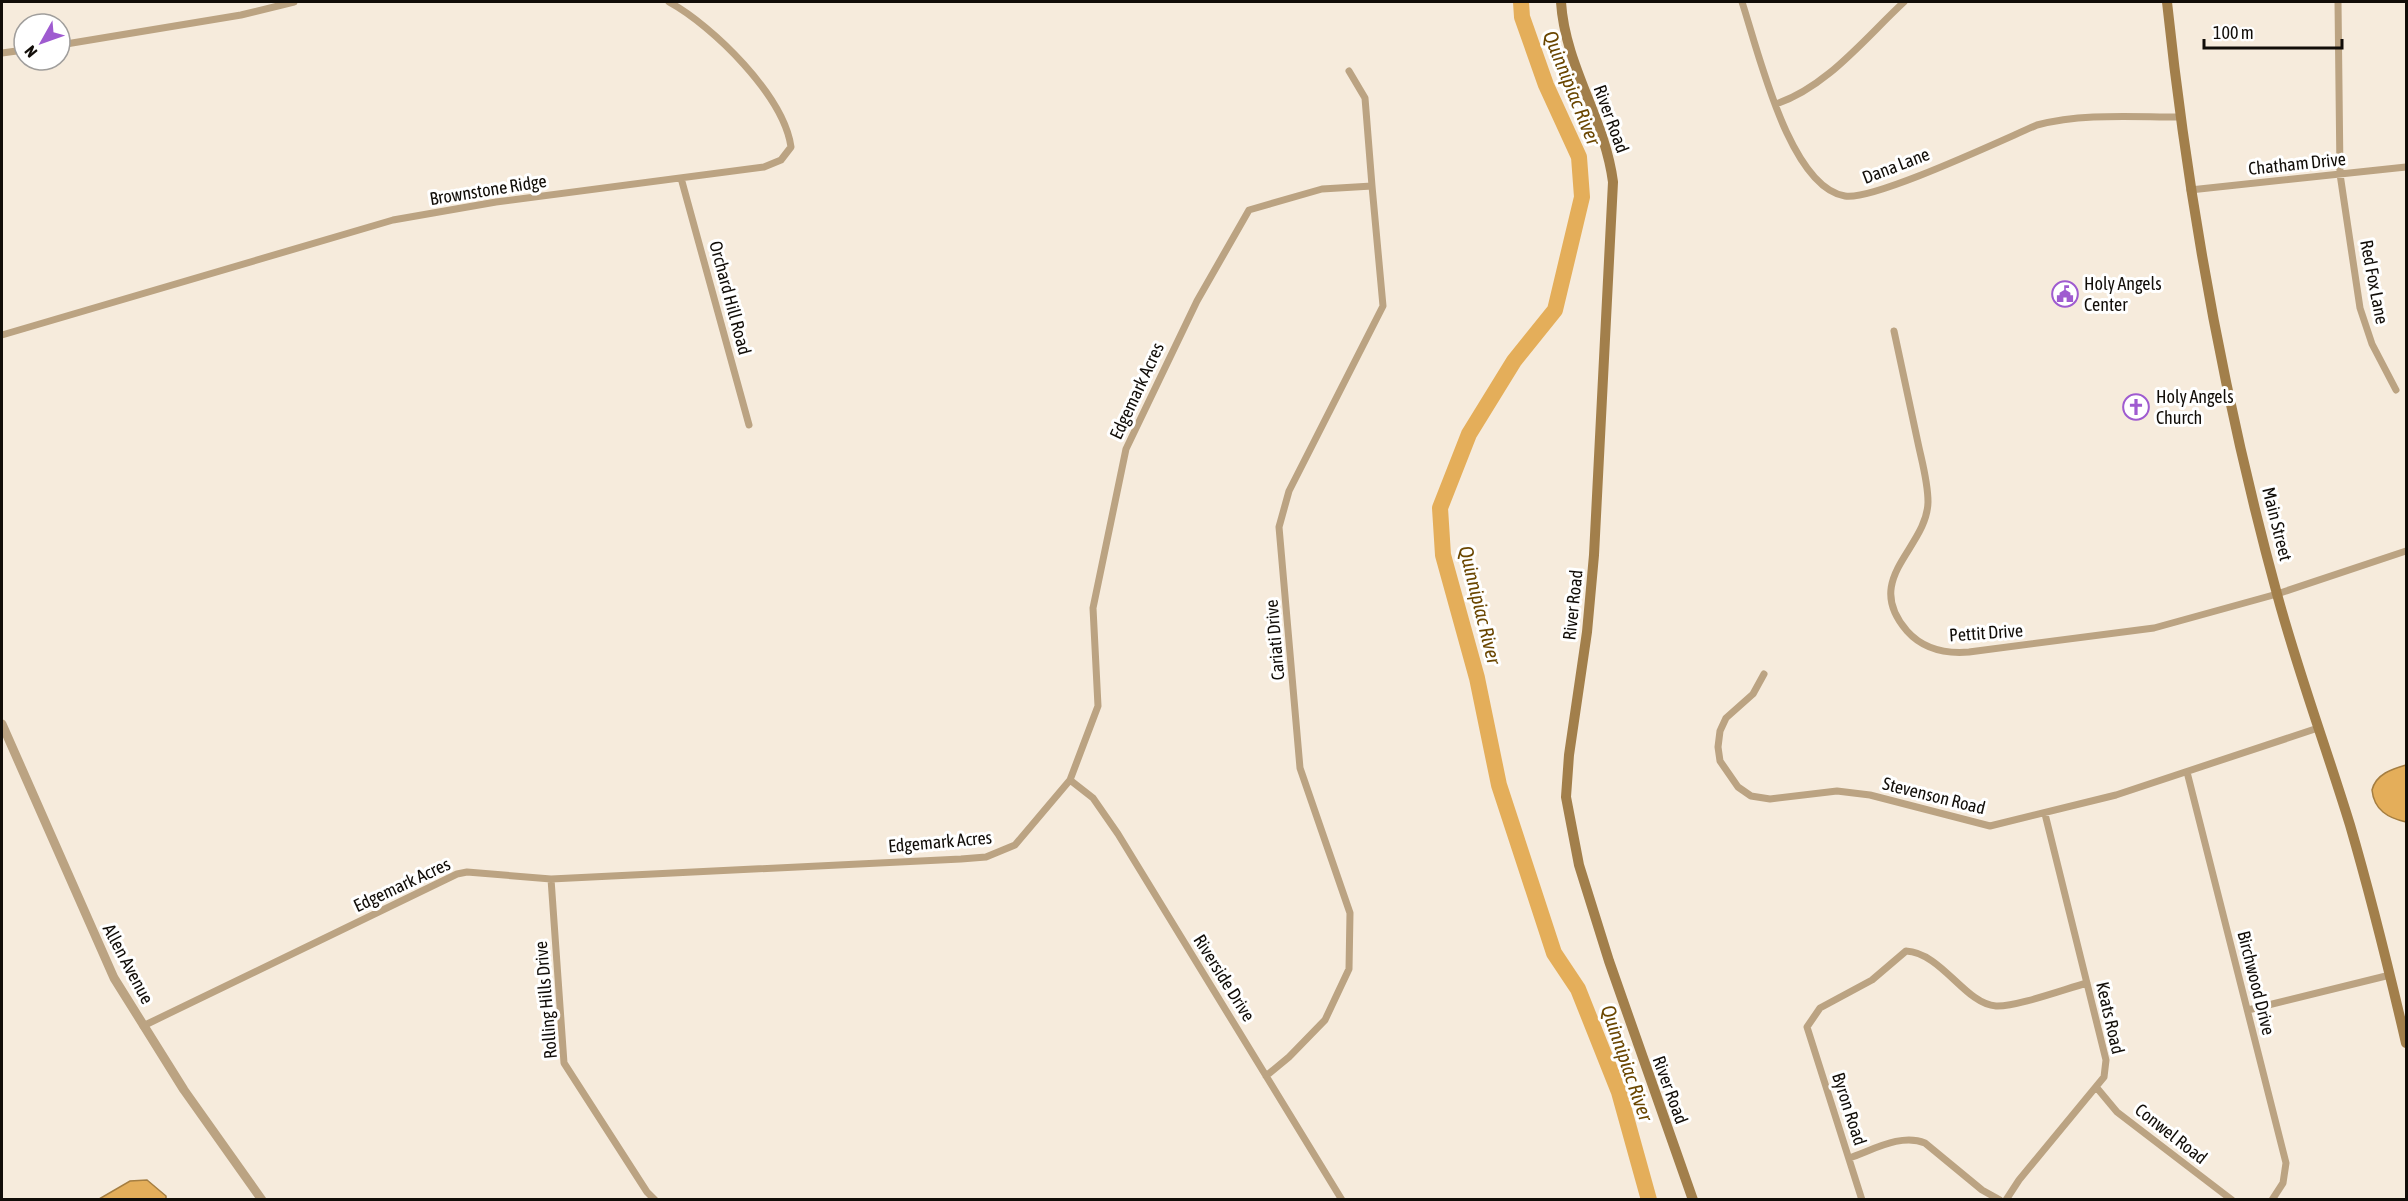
<svg xmlns="http://www.w3.org/2000/svg" width="2408" height="1201" font-family="'Asap Condensed',sans-serif">
<rect width="100%" height="100%" fill="#f6ebdc"/>
<path fill="#e4ae5a" stroke="#a57e41" stroke-width="1.5" d="M2406,765V822C2388,818 2374,810 2372,790C2376,774 2392,769 2406,765Z
M147,1180L166,1196V1199H99L130,1181Z"/>
<g fill="none" stroke-linecap="round" stroke-linejoin="round">
<path stroke="#e4ae5a" stroke-width="16" d="M1521,2L1522,17L1546,85L1579,157L1582,197L1555,310L1514,361L1469,434L1440,508L1443,555L1477,678L1499,785L1554,953L1578,989L1619,1092L1649,1200"/>
<path stroke="#bba382" stroke-width="7" d="M1742,2C1758,50 1789,187 1845,196C1873,201 2002,140 2037,125C2083,113 2132,117 2179,117
M2338,2L2340,174L2360,308L2372,344L2396,390
M60,45L241,15L294,2
M2,53L24,50
M1776,104C1827,87 1865,38 1904,2
M681,178L749,425
M2190,190L2406,167
M1894,331C1902,368 1910,406 1918,443C1922,462 1928,482 1928,502C1927,549 1861,578 1907,631C1923,649 1945,654 1969,652L2154,628L2277,594L2406,551
M2,335L393,220L496,202L764,167L781,160L791,147C784,96 713,26 669,2
M1764,674L1753,694L1726,718L1720,731L1718,747L1720,761L1738,787L1751,796L1770,799L1837,791L1870,795L1990,826L2116,795L2318,728
M2187,772L2286,1163L2283,1183L2272,1200
M1070,780L1093,798L1118,834L1342,1200
M551,879L564,1063L647,1192L655,1200
M2248,1010L2390,975
M143,1026L457,874L467,872L551,879L961,859L986,857L1015,845L1070,780L1098,706L1093,608L1126,449L1197,301L1249,210L1322,189L1372,186L1365,98L1349,71
M1266,1076L1289,1057L1325,1020L1349,969L1350,913L1300,768L1279,527L1289,491L1383,306L1372,186
M2097,1088L2117,1112L2232,1200
M1849,1158C1873,1150 1901,1133 1925,1143L1982,1190L2000,1200
M1862,1200L1807,1027L1820,1008L1872,980L1906,951C1942,953 1965,1004 1996,1006C2016,1007 2065,989 2087,983
M2006,1200L2019,1180L2104,1077L2106,1060L2045,814"/>
<path stroke="#bba382" stroke-width="9" d="M2,724L114,978L184,1090L262,1200"/>
<path stroke="#a27f4b" stroke-width="10" d="M1561,2C1565,66 1605,119 1613,182L1594,555L1587,632L1569,755L1566,797L1579,865L1609,961L1693,1200
M2167,2C2188,201 2224,400 2277,594C2298,672 2326,747 2350,825C2371,897 2389,970 2406,1043"/>
</g>
<defs>
<g id="civic-ring" transform="scale(1.35)"><circle r="9.5" fill="#fff" stroke="#9f5bd0" stroke-width="1.5"/><path d="M-.6-6.5H3V-4.5H.6V-3L4-1V1h2V6H-6V1h2V-1L-.6-3ZM-1.2 2.5V6h2.4V2.5Z" fill="#9f5bd0"/></g>
<g id="church-ring" transform="scale(1.35)"><circle r="9.5" fill="#fff" stroke="#9f5bd0" stroke-width="1.5"/><path d="M-1.2-6h2.4v3.5h3.3v2.4h-3.3V6h-2.4V-.1h-3.3v-2.4h3.3Z" fill="#9f5bd0"/></g>
</defs>
<g fill-rule="evenodd">
<use href="#civic-ring" x="2065" y="294"/>
<use href="#church-ring" x="2136" y="407"/>
</g>
<g text-anchor="middle" stroke-width="6" stroke-linejoin="round" paint-order="stroke">
<g font-size="18" fill="#110d08" stroke="#fff">
<text transform="translate(1611 119) rotate(70)" y="6">River Road</text>
<text transform="translate(2297 164) rotate(-6)" y="6">Chatham Drive</text>
<text transform="translate(1896 166) rotate(-21)" y="6">Dana Lane</text>
<text transform="translate(488 190) rotate(-9)" y="6">Brownstone Ridge</text>
<text transform="translate(2374 282) rotate(79)" y="6">Red Fox Lane</text>
<text transform="translate(730 298) rotate(75)" y="6">Orchard Hill Road</text>
<text transform="translate(1137 391) rotate(-65)" y="6">Edgemark Acres</text>
<text transform="translate(2277 524) rotate(76)" y="6">Main Street</text>
<text transform="translate(1573 605) rotate(-84)" y="6">River Road</text>
<text transform="translate(1986 633) rotate(-4)" y="6">Pettit Drive</text>
<text transform="translate(1275 640) rotate(-95)" y="6">Cariati Drive</text>
<text transform="translate(1934 796) rotate(14)" y="6">Stevenson Road</text>
<text transform="translate(940 842) rotate(-5)" y="6">Edgemark Acres</text>
<text transform="translate(402 885) rotate(-25)" y="6">Edgemark Acres</text>
<text transform="translate(128 964) rotate(62)" y="6">Allen Avenue</text>
<text transform="translate(1224 978) rotate(58)" y="6">Riverside Drive</text>
<text transform="translate(2256 983) rotate(76)" y="6">Birchwood Drive</text>
<text transform="translate(546 1000) rotate(-95)" y="6">Rolling Hills Drive</text>
<text transform="translate(2110 1018) rotate(77)" y="6">Keats Road</text>
<text transform="translate(1670 1090) rotate(70)" y="6">River Road</text>
<text transform="translate(1849 1109) rotate(72)" y="6">Byron Road</text>
<text transform="translate(2171 1134) rotate(38)" y="6">Conwel Road</text>
</g>
<g font-size="18" fill="#110d08" stroke="#fff" text-anchor="start">
<text x="2084" y="290">Holy Angels<tspan x="2084" dy="21">Center</tspan></text>
<text x="2156" y="403">Holy Angels<tspan x="2156" dy="21">Church</tspan></text>
</g>
<g font-size="20" font-style="italic" fill="#6a4600" stroke="#fff">
<text transform="translate(1572 88) rotate(68)" y="7">Quinnipiac River</text>
<text transform="translate(1480 605) rotate(76)" y="7">Quinnipiac River</text>
<text transform="translate(1627 1063) rotate(71)" y="7">Quinnipiac River</text>
</g>
</g>
<rect width="2408" height="1201" fill="none" stroke="#110d08" stroke-width="6"/>
<g transform="translate(42 42) rotate(230)"><circle r="28" fill="#ffffff" stroke="#a09e9c" stroke-width="1.5"/>
<path d="M0-4.5L10 22L0 15L-10 22Z" fill="#9f5bd0"/>
<text y="-9" font-size="16" font-weight="bold" text-anchor="middle" fill="#110d08">N</text>
</g>
<path d="M2204 39v9h138v-9" fill="none" stroke="#110d08" stroke-width="3"/>
<text x="2213" y="39" font-size="18" fill="#110d08" stroke="#ffffff" stroke-width="4.5" paint-order="stroke">100 m</text>
</svg>
